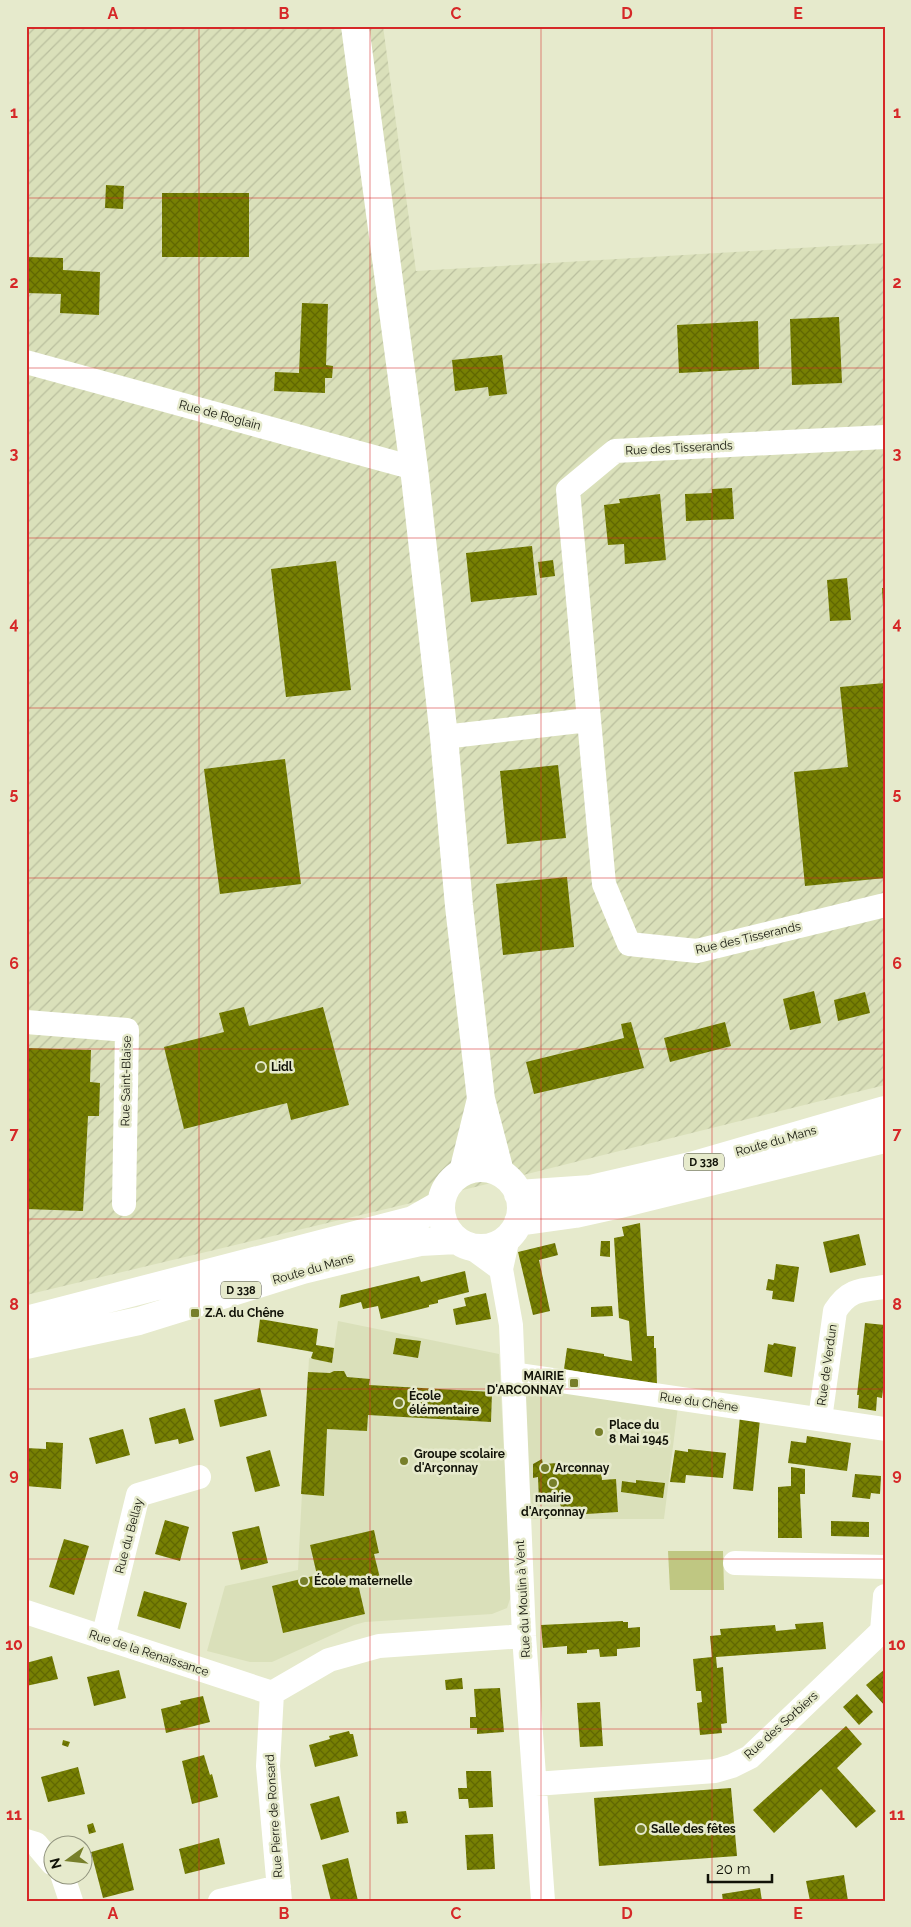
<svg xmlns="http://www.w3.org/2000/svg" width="911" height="1927" font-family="Raleway,sans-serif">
<defs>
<pattern id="industrial-furrows" width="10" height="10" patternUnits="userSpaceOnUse" patternTransform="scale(1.25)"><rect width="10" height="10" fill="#dae0ba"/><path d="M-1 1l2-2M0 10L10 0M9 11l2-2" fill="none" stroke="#babf9e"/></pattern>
<pattern id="building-cross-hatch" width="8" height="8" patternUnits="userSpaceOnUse" patternTransform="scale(1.25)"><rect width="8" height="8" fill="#778003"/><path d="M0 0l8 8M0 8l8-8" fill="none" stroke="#606703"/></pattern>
</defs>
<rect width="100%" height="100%" fill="#e6eacc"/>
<path fill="#dae0ba" d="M338,1321L499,1354L511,1596L507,1608L492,1614L365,1622L354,1625L272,1662H250L207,1651L225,1586L298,1570L309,1358L332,1363Z
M518,1381L678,1406L664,1519H526Z"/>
<path fill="url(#industrial-furrows)" d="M26,26H383L416,271L885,243V1085L411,1203L26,1295Z"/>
<path fill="#bfc782" d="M668,1551H723L724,1590H670Z"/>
<path fill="url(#building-cross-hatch)" d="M106,185L124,186L123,209L105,208Z
M162,193H249V257H162Z
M26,257L63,258V270L100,272L99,315L60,313L61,294L26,293Z
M302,303L328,304L326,365L333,366L332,378H325V393L274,391L275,372L299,373Z
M839,317L842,383L792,385L790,319Z
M758,321L759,369L679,373L677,325Z
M502,355L507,394L489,396L488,387L455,391L452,360Z
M732,488L734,519L686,521L685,494L712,493V489Z
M660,494L666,560L625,564L624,544L608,545L604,505L620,503L619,499Z
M532,546L537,595L471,602L466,553Z
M553,560L555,576L540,578L538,562Z
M336,561L351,690L286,697L271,569Z
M847,578L851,620L830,621L827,580Z
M882,588H885V606H883Z
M885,683V771H883L885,789V878L805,886L794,772L848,767L840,687Z
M285,759L301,884L220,894L204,769Z
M558,765L566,838L507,844L500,771Z
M567,877L574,947L503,955L496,884Z
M814,991L821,1023L790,1030L783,999Z
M865,992L870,1013L838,1021L834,1000Z
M244,1007L249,1026L323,1007L349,1105L291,1120L287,1103L184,1129L164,1047L224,1032L219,1013Z
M631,1022L644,1068L534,1094L526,1062L624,1038L621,1024Z
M725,1022L731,1046L670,1062L664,1038Z
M26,1048L91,1050L90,1082L100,1083L99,1116H88L83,1211L26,1209Z
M640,1223L647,1336H654V1348H656L657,1385L564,1369L567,1348L604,1354V1356L632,1361L629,1321L619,1318L614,1238L624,1236L622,1227Z
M859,1234L866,1265L830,1273L823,1242Z
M601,1241H610V1257L600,1256Z
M555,1243L558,1255L539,1260L550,1311L533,1315L518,1252Z
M776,1264L799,1267L794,1302L772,1299L773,1291L766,1290L768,1279L774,1280Z
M465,1271L469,1292L438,1300V1303L429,1305V1307L381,1319L378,1306L363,1309L361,1302L339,1308L341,1295L419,1276L421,1282Z
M486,1293L491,1319L456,1325L453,1309L466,1306L464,1298Z
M612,1306L613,1316L591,1317V1307Z
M260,1319L318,1329L316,1345L334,1348L332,1363L313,1359L311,1358L313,1352L257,1342Z
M865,1323L885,1325V1374L882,1398L877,1397L876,1411L858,1408L859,1395H857Z
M396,1338L421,1341L418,1358L393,1354Z
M774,1343L796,1347L792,1377L764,1372L768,1344L773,1345Z
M334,1371H344L347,1377L370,1379L369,1385L492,1392L491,1422L368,1415L367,1431L327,1429L324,1496L301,1494L308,1372L330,1373Z
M260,1388L267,1416L220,1427L214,1400Z
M185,1408L194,1440L179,1444L178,1439L155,1444L149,1418Z
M740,1416L760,1419L753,1491L733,1489Z
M123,1429L130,1455L96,1464L89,1438Z
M807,1436L851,1443L847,1471L788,1463L791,1441L806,1443Z
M46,1442L63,1443L61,1489L26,1486V1448L46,1449Z
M688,1449L726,1453L723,1478L686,1475L685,1483L670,1482L675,1450L688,1452Z
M270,1450L280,1486L255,1492L246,1457Z
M542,1459L543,1464L558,1463V1468L588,1467V1471L601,1470L602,1480L616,1479L618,1512L571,1515L570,1511L561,1507L559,1500L539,1501L538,1477L533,1478V1464Z
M791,1467L805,1469V1494H800L802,1538H778V1487L791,1486Z
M855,1474L881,1476L880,1494L871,1493L870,1499L852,1497Z
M636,1480L665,1483L663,1498L621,1492L622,1481L636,1483Z
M165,1520L189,1527L180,1561L155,1554Z
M831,1521L869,1522V1537L831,1536Z
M259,1526L268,1563L241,1570L232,1532Z
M374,1530L379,1553L374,1554L380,1578L358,1584L365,1614L283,1633L272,1586L317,1575L310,1545Z
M64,1539L89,1546L74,1595L49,1587Z
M144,1591L187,1603L180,1629L137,1616Z
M623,1621V1622H628V1628L640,1627V1647L617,1649V1656L600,1657L599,1649L587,1650V1653L567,1654V1646L543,1648L541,1625Z
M823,1622L826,1649L716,1657L717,1668L723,1667L727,1723L721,1724L722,1733L700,1735L697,1703L702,1702L701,1691H696L693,1659L712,1657L710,1636L721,1635L720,1629L775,1625L776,1631L796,1629L795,1624Z
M52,1656L58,1679L26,1686V1663Z
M885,1669V1706L866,1685Z
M119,1670L126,1698L94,1706L87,1677Z
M462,1678L463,1689L446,1690L445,1680Z
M500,1688L504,1732L477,1734V1728H470V1717H476L474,1689Z
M857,1694L873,1712L859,1725L843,1707Z
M203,1696L210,1722L166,1733L161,1709L181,1704L180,1701Z
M600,1702L603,1746L580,1747L577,1703Z
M846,1726L862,1744L837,1768L876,1811L856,1828L821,1789L774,1833L753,1810Z
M349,1731L350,1734H353L358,1756L315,1767L309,1745L330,1739L329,1736Z
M63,1740L70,1742L68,1747L62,1745Z
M204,1755L210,1775L212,1774L218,1797L192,1804L182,1761Z
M78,1767L85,1794L48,1802L41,1777Z
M466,1771H491L493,1807L469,1808L468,1799H459L458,1788H467Z
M731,1788L737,1856L599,1866L594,1798Z
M339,1796L349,1832L321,1840L310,1804Z
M406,1811L408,1823L397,1824L396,1812Z
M93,1823L96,1832L89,1834L87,1825Z
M493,1834L495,1869L467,1870L465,1835Z
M219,1838L225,1864L185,1874L179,1849Z
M123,1843L134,1890L103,1898L91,1852Z
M348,1858L358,1901H331L322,1865Z
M844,1875L848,1901H810L806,1881Z
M760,1888L762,1901H723L722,1894Z"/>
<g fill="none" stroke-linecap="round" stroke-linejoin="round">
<path stroke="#fff" stroke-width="24" d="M26,362L414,468
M885,437L615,451L568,490L604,884L629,944L697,951L885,905
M444,737L588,720
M26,1022L127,1030L124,1204
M508,1237L501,1269L511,1325L524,1636L543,1901
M471,1247L501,1269
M513,1374L885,1429
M820,1419L835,1311C849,1289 861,1290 885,1287
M735,1563L885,1567
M26,1612L272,1693
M103,1638L138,1495L199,1477
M535,1784L715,1771L732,1766L750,1757L882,1631L885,1596
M26,1841L36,1844L52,1863
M62,1874L71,1901
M220,1901L279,1887
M280,1901L268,1766L272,1693L329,1660L379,1646L524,1636"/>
<path stroke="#fff" stroke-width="28" d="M355,26L414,468L444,737L459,906L481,1099L500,1172
M441 1208a40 40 0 1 1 80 0a40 40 0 1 1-80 0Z
M463,1172L480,1103
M518,1194L591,1189L691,1166L885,1110
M518,1222L575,1214L620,1204L885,1139
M26,1320L413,1220L441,1204
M26,1345L139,1321L303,1270L380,1251L420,1242L457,1240"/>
</g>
<path fill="none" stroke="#d62828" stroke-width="1" stroke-opacity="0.55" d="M199,26V1901M370,26V1901M541,26V1901M712,26V1901M26,198H885M26,368H885M26,538H885M26,708H885M26,878H885M26,1049H885M26,1219H885M26,1389H885M26,1559H885M26,1729H885"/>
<g fill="#777f2a" stroke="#e6eacc" stroke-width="2">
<circle cx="261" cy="1067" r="5"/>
<rect x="190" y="1308" width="10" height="10" rx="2.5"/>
<rect x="569" y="1378" width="10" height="10" rx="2.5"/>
<circle cx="399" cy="1403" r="5"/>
<circle cx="599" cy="1432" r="5"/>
<circle cx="404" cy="1461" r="5"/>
<circle cx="545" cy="1468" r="5"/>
<circle cx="553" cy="1483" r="5"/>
<circle cx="304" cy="1581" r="5"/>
<circle cx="641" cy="1829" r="5"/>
</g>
<g text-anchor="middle" stroke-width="5" stroke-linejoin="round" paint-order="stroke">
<g fill="#e6eacc" stroke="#515343" stroke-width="1">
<rect x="684" y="1153.5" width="40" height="17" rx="4"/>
<rect x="221" y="1281.5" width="40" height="17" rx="4"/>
</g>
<g font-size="11" font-weight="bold" fill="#111208">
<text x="704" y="1166">D 338</text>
<text x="241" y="1294">D 338</text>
</g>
<g font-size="12" fill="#111208" stroke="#e6eacc">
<text transform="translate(220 415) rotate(15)" y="4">Rue de Roglain</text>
<text transform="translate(679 448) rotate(-3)" y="4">Rue des Tisserands</text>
<text transform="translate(748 938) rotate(-13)" y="4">Rue des Tisserands</text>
<text transform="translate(126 1081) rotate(-89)" y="4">Rue Saint-Blaise</text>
<text transform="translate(776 1141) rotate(-16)" y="4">Route du Mans</text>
<text transform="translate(313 1269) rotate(-16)" y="4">Route du Mans</text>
<text transform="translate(827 1365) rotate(-82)" y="4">Rue de Verdun</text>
<text transform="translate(699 1402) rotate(8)" y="4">Rue du Chêne</text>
<text transform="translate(129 1536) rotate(-75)" y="4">Rue du Bellay</text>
<text transform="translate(523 1599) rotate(-93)" y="4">Rue du Moulin à Vent</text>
<text transform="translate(149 1653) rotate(18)" y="4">Rue de la Renaissance</text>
<text transform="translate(781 1725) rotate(-42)" y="4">Rue des Sorbiers</text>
<text transform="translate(274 1816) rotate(-94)" y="4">Rue Pierre de Ronsard</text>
</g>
<g font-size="12" font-weight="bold" fill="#111208" stroke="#e6eacc" text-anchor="start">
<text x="271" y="1071">Lidl</text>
<text x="205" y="1317">Z.A. du Chêne</text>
<text x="564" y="1380" text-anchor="end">MAIRIE<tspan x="564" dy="14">D'ARCONNAY</tspan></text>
<text x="409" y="1400">École<tspan x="409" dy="14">élémentaire</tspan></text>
<text x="609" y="1429">Place du<tspan x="609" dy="14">8 Mai 1945</tspan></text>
<text x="414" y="1458">Groupe scolaire<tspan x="414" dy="14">d'Arçonnay</tspan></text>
<text x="555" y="1472">Arconnay</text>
<text x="553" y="1502" text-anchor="middle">mairie<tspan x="553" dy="14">d'Arçonnay</tspan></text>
<text x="314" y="1585">École maternelle</text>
<text x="651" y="1833">Salle des fêtes</text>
</g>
</g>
<rect width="911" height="1927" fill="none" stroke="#e6eacc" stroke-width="55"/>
<g transform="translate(68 1860) rotate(255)"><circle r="24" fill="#e6eacc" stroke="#91947e"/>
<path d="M0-4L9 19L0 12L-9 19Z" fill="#777f2a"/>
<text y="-8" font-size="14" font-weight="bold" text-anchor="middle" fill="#111208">N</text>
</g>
<path d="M708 1874v8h64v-8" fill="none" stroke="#111208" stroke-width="2.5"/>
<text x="716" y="1874" font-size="15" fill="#111208" stroke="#e6eacc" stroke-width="4" paint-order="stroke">20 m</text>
<rect x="28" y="28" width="856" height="1872" fill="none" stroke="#d62828" stroke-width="2"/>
<g font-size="16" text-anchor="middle" font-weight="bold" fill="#d62828">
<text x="113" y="19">A</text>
<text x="284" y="19">B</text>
<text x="456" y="19">C</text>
<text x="627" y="19">D</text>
<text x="798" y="19">E</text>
<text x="14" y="118">1</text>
<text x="897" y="118">1</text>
<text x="14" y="288">2</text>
<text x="897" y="288">2</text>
<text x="14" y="459">3</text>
<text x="897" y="459">3</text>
<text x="14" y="629">4</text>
<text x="897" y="629">4</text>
<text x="14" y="799">5</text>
<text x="897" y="799">5</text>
<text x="14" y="969">6</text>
<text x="897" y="969">6</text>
<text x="14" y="1139">7</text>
<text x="897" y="1139">7</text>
<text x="14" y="1310">8</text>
<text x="897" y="1310">8</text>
<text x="14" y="1480">9</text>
<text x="897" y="1480">9</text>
<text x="14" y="1650">10</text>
<text x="897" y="1650">10</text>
<text x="14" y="1820">11</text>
<text x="897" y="1820">11</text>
<text x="113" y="1919">A</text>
<text x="284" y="1919">B</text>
<text x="456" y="1919">C</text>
<text x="627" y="1919">D</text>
<text x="798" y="1919">E</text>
</g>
</svg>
